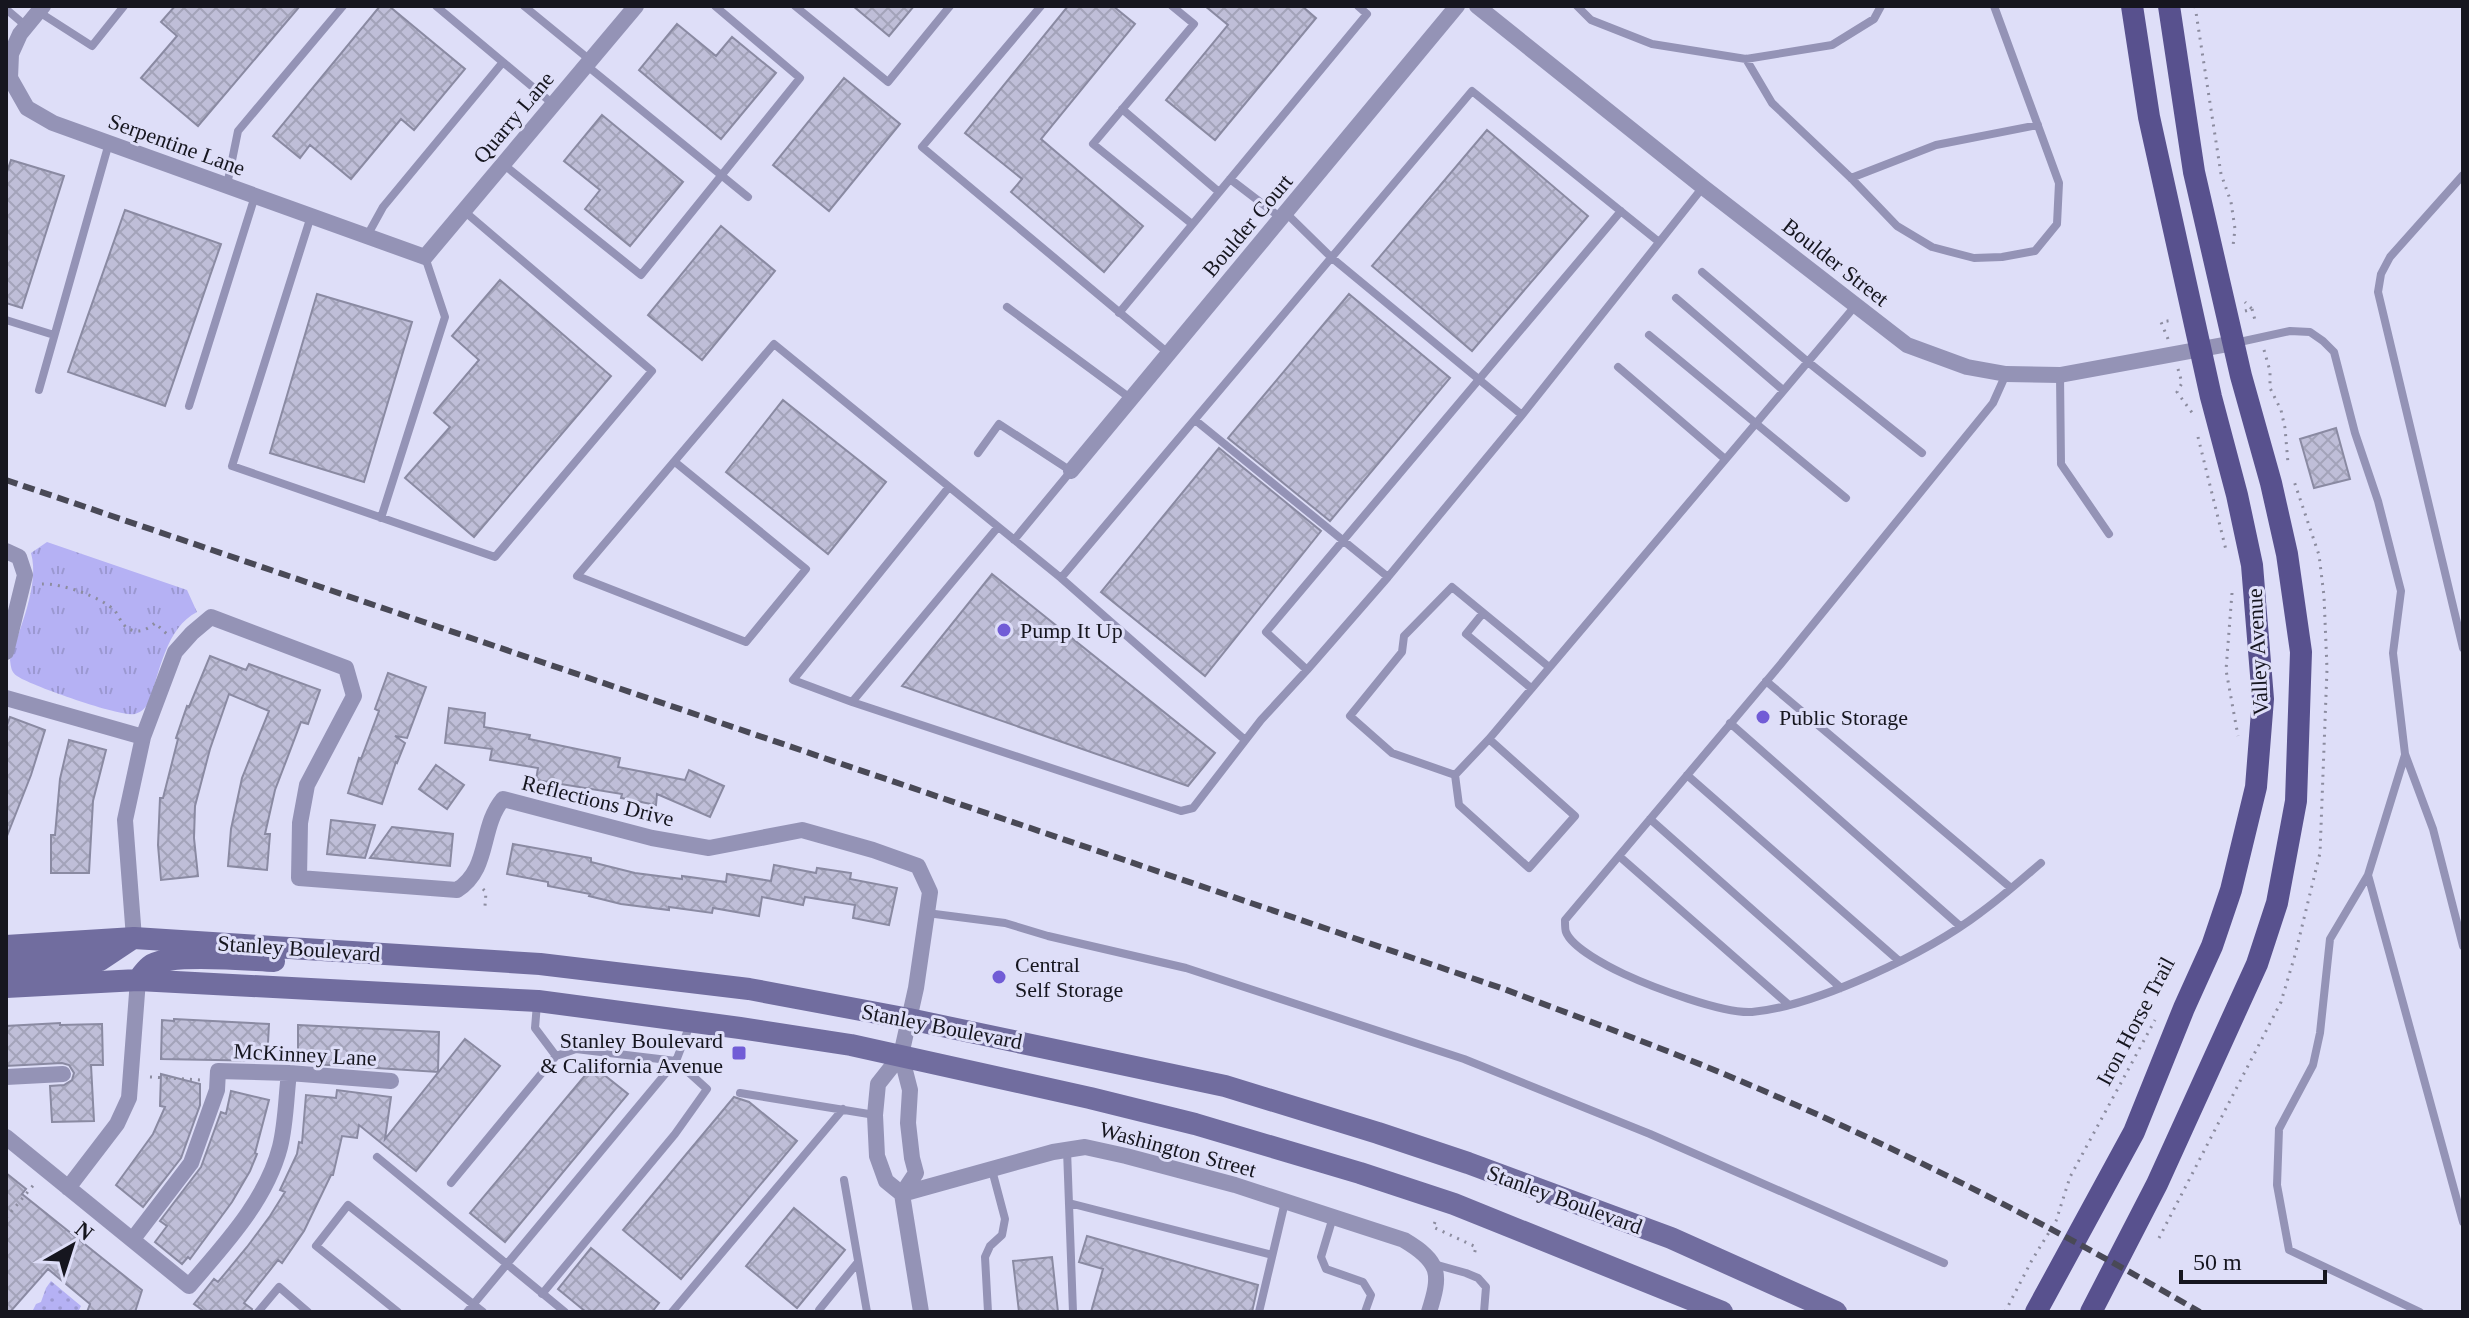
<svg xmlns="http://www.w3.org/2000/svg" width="2469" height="1318" font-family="Georgia,serif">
<defs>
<pattern id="grass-dots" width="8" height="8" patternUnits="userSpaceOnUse" patternTransform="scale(2)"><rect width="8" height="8" fill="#b5b1f4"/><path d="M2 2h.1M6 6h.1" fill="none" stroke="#9b98d1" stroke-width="1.8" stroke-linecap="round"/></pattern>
<pattern id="park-tufts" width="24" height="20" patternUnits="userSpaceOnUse" patternTransform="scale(2)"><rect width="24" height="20" fill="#b5b1f4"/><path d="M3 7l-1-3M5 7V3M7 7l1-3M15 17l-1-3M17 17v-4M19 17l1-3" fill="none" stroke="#9b98d1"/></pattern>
<pattern id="building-cross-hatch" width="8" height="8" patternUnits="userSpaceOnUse" patternTransform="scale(2)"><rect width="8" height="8" fill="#bfbed8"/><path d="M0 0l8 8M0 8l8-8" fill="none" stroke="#a3a3b9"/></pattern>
</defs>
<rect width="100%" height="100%" fill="#dedef8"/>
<path fill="url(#grass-dots)" d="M51,1281L81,1306L78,1312H32L36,1304L41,1302L46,1288Z"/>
<path fill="url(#park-tufts)" d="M47,542L187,590L197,612C166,628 160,671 149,702C146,707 142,712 135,714C123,718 29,685 17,676C11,672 11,667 10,660C19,629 40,585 31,553Z"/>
<path fill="url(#building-cross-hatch)" stroke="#8a8aa2" stroke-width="2" d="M175,6H300L198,126L141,78L177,36L161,22Z
M380,6H389L465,69L414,130L401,119L351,179L310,145L300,158L273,136Z
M853,6H914L889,36Z
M1068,6H1113L1135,24L1041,139L1143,226L1104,272L1011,192L1022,179L965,133Z
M1205,6H1302L1316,18L1215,140L1166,100L1228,25Z
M677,24L716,56L732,37L776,73L721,139L639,70Z
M844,78L900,124L829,211L773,165Z
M602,115L683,182L630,246L585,209L600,190L564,161Z
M1487,130L1588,216L1472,351L1372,266Z
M11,160L64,176L22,308L6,303V175Z
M125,210L221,244L165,406L68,372Z
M721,226L775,271L702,360L648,315Z
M500,280L611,376L474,537L405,478L450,427L434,413L479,360L452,336Z
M317,294L412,322L364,482L270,453Z
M1349,294L1450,378L1330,521L1228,438Z
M783,400L886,482L828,554L726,472Z
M2336,428L2350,479L2314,488L2300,439Z
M1219,448L1321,531L1205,676L1101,592Z
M992,574L1215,753L1188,786L902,686Z
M210,656L246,670L249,664L320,690L308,724L301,722L275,790L265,834H270L267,870L228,866L231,829L242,778L269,711L229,694L210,749L195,806L194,838L198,876L161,880L158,845L160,798H163L178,739L176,738L187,706L189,707Z
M388,673L426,687L407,738L395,736L405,743L397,763L396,762L382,804L348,793L359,758L361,759L379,711L375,709Z
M449,708L485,713L484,727L530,735L529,739L620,758L618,767L685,780L689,770L724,786L710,817L657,794L656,805L621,798L622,794L536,780L538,768L490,760L492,749L445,743Z
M10,717L45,730L31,775L7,836L6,728Z
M69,740L106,750L93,801L89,873H51V835H55L60,779Z
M436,765L464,785L447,809L419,789Z
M331,820L375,825L365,858L327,854Z
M392,827L453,834L450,866L370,858Z
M513,844L591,858V862L635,873L682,879V876L726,882L727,874L771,881L774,865L816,873L817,868L851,873L850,879L897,888L889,925L853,918L855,905L805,897L803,905L762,897L759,916L713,908L712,913L669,907V910L621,904L589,896L590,894L548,886V882L507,874Z
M174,1019L269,1024L267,1061L161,1059L162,1020L174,1021Z
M60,1023V1025L102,1024L103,1065H91L94,1121L52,1122L50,1086L64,1085L72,1080L74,1073L69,1065L62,1063L6,1066V1026Z
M298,1025L439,1032L438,1072L298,1063Z
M465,1039L500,1066L416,1171L359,1125L357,1138L342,1136L333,1175H331L304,1231L282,1263L278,1260L244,1303L252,1309L251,1312H205L194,1304L214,1279L218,1282L247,1247L270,1216L285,1192L280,1190L297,1154L299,1142L302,1143L306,1095L336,1098L337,1090L391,1097L385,1139Z
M593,1066L628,1094L505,1242L470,1213Z
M161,1074L200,1084V1105L181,1158L143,1207L116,1185L153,1134L165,1107L160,1106Z
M231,1091L269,1100L255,1153L257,1154L250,1171L232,1202L190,1259L188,1257L182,1264L155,1242L167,1226L160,1221L201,1167L221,1112L226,1114Z
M734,1097L749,1102L797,1141L681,1279L623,1230Z
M6,1173L26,1189L22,1194L142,1290L135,1312H87L90,1304L48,1269L10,1312H6Z
M794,1208L845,1250L797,1308L746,1266Z
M1087,1236L1258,1285L1252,1312H1091L1103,1269L1079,1262Z
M591,1248L659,1303L652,1312H586L558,1289Z
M1052,1257L1058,1312H1019L1013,1261Z"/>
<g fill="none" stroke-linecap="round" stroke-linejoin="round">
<path stroke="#8c8c9f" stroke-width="3" stroke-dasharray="2 6" stroke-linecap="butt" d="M2195,6L2221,174L2231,202L2235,229L2233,246
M2252,309L2256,324
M2245,311L2252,309L2245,302
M2168,339L2161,322L2174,320
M2264,350L2270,371V388L2281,410L2285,428L2288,463
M2178,369L2182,383L2177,392L2193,414
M2198,437L2226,550
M42,584C61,583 102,597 115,611C119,616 121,623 126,627C136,635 147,630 155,623L168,635
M2232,593L2226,670L2238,736
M483,889L486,892L485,906
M150,1077L202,1080
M6,1218L36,1182
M1435,1222L1433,1227L1476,1247L1474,1255
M2159,1238L2281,1002L2295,955L2320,853L2327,669L2324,596L2319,555L2294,481
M2005,1312L2032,1260L2056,1221L2070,1177L2155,1020"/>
<path stroke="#9493b6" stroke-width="8" d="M436,6L553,104
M524,6L590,60
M795,6L888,82L950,6
M1041,6L922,147L1168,353
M1172,6L1194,24L1093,144L1192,224
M1577,6L1591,20L1652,44L1746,59L1832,45L1874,19L1881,6
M6,9L26,26
M39,12L92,46L124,6
M1746,59L1772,103L1851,178L1897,226L1932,247L1974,258L2002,257L2035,251L2057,224L2059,183L1994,6
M586,65L748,197
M1122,109L1219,192
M503,164L641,275L800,78L715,6
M2463,175L2390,257L2381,274L2378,292L2463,648
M1851,178L1936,145L2038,125
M1230,179L1281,218
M227,185L238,131L343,6
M1286,213L1332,258L1522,415
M311,216L232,466L495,557L652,371L464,211
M367,236L383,207L503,62
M1702,272L1808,362L1922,453
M1676,298L1783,390
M1007,307L1130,398
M1119,313L1367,14L1358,6
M6,320L54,335
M1649,335L1846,498
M2235,343L2290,331L2310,332L2323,341L2334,352L2355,433L2378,501L2401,591L2393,653L2405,754L2433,829L2463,946
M1618,367L1725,459
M2006,374L1993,403L1780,665L1565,920C1565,922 1565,930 1566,932C1572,948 1609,967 1624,974C1652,987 1723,1014 1752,1012C1817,1006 1927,953 1980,913C2001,898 2021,880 2041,863
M2060,375L2061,464L2109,534
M39,390L109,143
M189,406L255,196
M1195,420L1388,577
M978,453L999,424L1071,471L1014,540
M675,462L806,569L746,642L577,576L774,344L1061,578L1245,740
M949,487L793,680L852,702L1181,811L1193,808L1261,720L1307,670L1388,577L1522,415L1703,187
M381,518L445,317L425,257
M1061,578L1472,91L1659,242
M1483,613L1466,634L1531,688
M1307,670L1266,632L1621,211
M1766,681L2011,888
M852,702L998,527
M1730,723L1960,926
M1489,739L1575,816L1529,868L1459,805L1455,775L1489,739L1856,305
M2405,755L2368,875L2463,1222
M1455,775L1392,753L1350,716L1402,652L1404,636L1452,587L1549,667
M1687,775L1898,960
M1650,819L1841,988
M1619,856L1789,1005
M2368,875L2330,939L2320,1033L2313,1065L2279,1129L2277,1185L2289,1250L2420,1312
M927,913L1005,923L1048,936L1186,968L1464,1059L1650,1134L1944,1263
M537,1004L535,1028L556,1056
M740,1093L875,1115
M1067,1150L1073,1312
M377,1157L565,1312
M844,1180L867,1312
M451,1183L556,1056L576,1049L676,1061L707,1089L675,1134L542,1294
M1069,1203L1272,1255
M1333,1217L1321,1257L1326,1269L1363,1282L1371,1295L1365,1312
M1434,1264L1466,1273L1478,1278L1486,1287L1484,1312
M258,1312L279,1287L308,1312
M398,1312L316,1246L348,1205L483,1312
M467,1312L676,1061L691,1022
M672,1312L843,1109
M819,1312V1310L858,1262
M988,1312L985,1257L990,1246L1002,1235L1005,1219L992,1170
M1259,1312L1285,1202"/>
<path stroke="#9493b6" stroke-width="16" d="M43,6L20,34L11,54L10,78L27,108L53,123L425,257L636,6
M1477,6L1703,187L1907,345L1967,367L2006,374L2060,375L2234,343
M1071,471L1457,6
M6,551L19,557L25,575L6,652
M6,698L143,737
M134,938L125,820L143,737L175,652L192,633L211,617L346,668L354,696L307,785L300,823L299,878L457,890C491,868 479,828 503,799L652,838L709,848L802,830L873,850L918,866L930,892L916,988L901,1055L878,1084L875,1115L877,1156L886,1181L902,1194
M901,1055L910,1090L908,1123L912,1158L916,1173L902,1194L921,1312
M6,1077L63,1074
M6,1137L189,1286C224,1245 266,1201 280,1147C286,1123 286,1097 289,1073
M68,1188L117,1124L129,1098L138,980
M902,1194L1053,1152L1085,1147L1126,1156L1235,1185L1404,1240C1441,1262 1441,1274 1429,1312
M133,1239L191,1163L217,1090L218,1071L289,1073L391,1081"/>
<path stroke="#716d9f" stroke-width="22" d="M6,946L134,938L540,964L749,989L909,1019L1225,1086L1378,1133L1468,1163L1671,1238L1836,1312
M6,967L100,960L133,938
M138,980C141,976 145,970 150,966C168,952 248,960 274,961
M6,987L138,980L538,1001L740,1028L851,1045L1090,1098L1195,1124L1360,1173L1454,1204L1722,1312"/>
<path stroke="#58518e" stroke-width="22" d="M2036,1312L2134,1132L2184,1008L2212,946L2231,890L2256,787L2263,699L2252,565L2237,495L2211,397L2149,117L2132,6
M2091,1312L2157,1184L2257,964L2277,903L2296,801L2301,652L2287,554L2271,483L2241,376L2194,172L2169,6"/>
<path stroke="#494956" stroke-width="6" stroke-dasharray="12 6" stroke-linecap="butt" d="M6,480L1504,989C1588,1021 1674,1052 1757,1088C1909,1153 2057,1229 2200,1312"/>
</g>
<g fill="#715cd6" stroke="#dedef8" stroke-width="3">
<circle cx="1004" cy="630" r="8"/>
<circle cx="1763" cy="717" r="8"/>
<circle cx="999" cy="977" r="8"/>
<rect x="731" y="1045" width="16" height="16" rx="4"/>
</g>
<g text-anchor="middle" stroke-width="6" stroke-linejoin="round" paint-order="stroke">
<g font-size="22" fill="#16161f" stroke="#dedef8">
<text transform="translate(513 117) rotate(-50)" y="8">Quarry Lane</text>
<text transform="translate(177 144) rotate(20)" y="8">Serpentine Lane</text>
<text transform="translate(1247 225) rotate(-50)" y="8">Boulder Court</text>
<text transform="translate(1836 262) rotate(38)" y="8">Boulder Street</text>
<text transform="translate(2257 652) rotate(-93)" y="8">Valley Avenue</text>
<text transform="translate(598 800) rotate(14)" y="8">Reflections Drive</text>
<text transform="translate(299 948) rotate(4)" y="8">Stanley Boulevard</text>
<text transform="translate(2135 1021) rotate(-62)" y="8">Iron Horse Trail</text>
<text transform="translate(942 1026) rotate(11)" y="8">Stanley Boulevard</text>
<text transform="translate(305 1054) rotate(3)" y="8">McKinney Lane</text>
<text transform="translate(1178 1149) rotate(15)" y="8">Washington Street</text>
<text transform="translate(1565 1199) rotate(20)" y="8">Stanley Boulevard</text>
</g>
<g font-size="22" fill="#16161f" stroke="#dedef8" text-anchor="start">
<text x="1020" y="638">Pump It Up</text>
<text x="1779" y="725">Public Storage</text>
<text x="1015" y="972">Central<tspan x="1015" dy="25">Self Storage</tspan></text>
<text x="723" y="1048" text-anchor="end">Stanley Boulevard<tspan x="723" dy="25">&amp; California Avenue</tspan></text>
</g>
</g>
<rect width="2469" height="1318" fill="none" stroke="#16161f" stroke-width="16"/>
<g transform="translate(72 1246) rotate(39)" stroke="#dedef8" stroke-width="6" paint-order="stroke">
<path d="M0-6L14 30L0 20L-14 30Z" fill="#16161f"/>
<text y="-12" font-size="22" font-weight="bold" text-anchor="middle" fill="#16161f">N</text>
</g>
<path d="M2181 1270v12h144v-12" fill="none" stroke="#16161f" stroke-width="4"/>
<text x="2193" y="1270" font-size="24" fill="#16161f" stroke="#dedef8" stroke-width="6" paint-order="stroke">50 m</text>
</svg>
